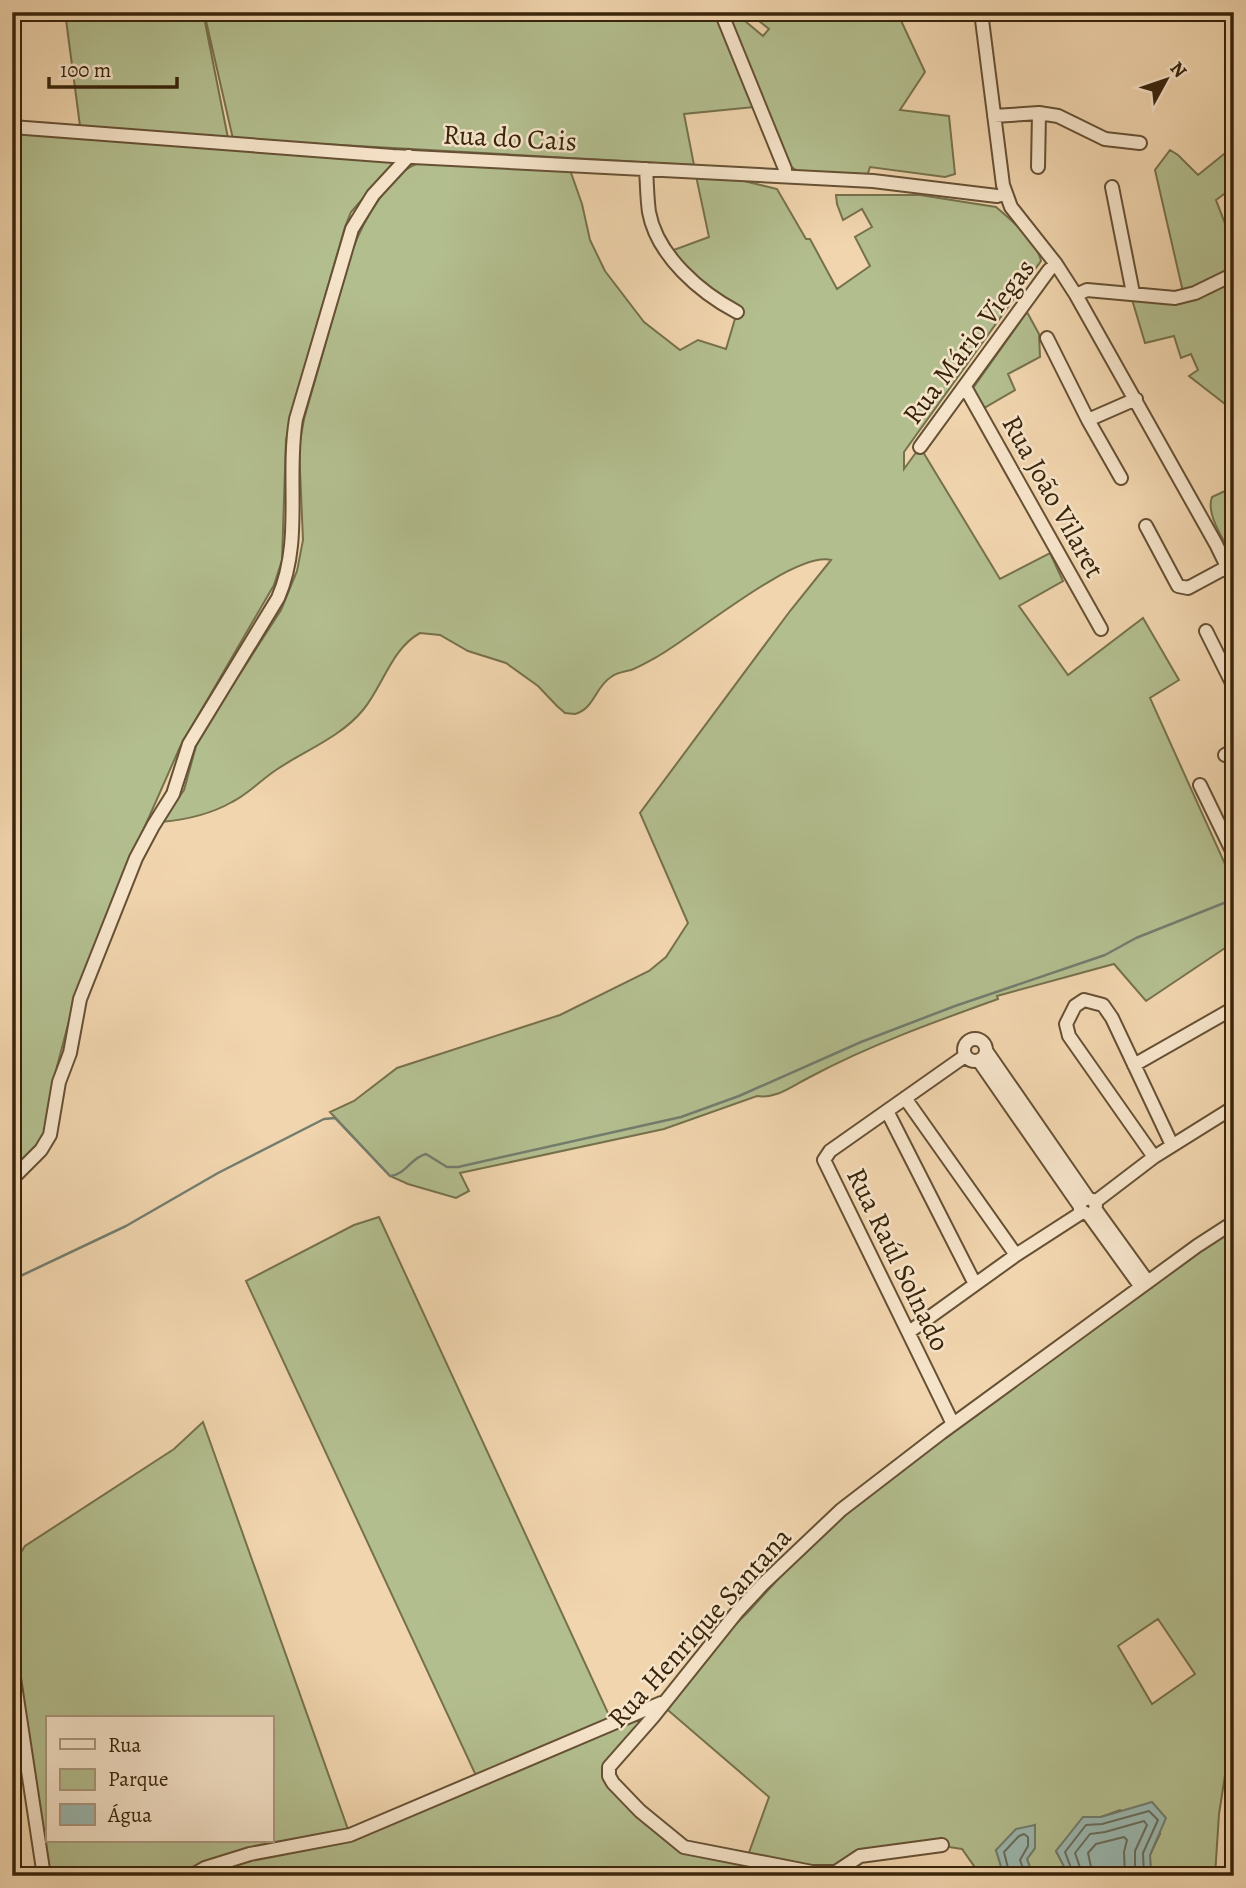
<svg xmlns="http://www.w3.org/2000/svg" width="1246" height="1888" font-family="Alegreya,serif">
<rect width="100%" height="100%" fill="#f1d5ae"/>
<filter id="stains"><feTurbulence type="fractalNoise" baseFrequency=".00286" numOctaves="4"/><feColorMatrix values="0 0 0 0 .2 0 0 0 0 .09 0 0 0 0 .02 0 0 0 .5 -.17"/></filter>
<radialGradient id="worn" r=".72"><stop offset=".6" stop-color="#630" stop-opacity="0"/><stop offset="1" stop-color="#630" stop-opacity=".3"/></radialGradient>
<path fill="#b3be8f" stroke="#76714c" stroke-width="2" fill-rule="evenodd" d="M65,12H203L228,138L80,126Z
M204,12H752L747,16L745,21L763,36L769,29L754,17L759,12H768L780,19L786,12H897L925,72L900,110L949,116L955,174L945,177L870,167L867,176C848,175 813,178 796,170C781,162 763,122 754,107L684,114L694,165L233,139Z
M12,125L395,162L351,212L345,227L294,405L286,440L282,560L274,585L180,747L142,833L70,1017L54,1078L48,1122L42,1139L34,1150L12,1171Z
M1234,146V191L1227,192L1216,200L1234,247V272L1183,292L1155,170L1170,150L1178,155L1198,175Z
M420,163L570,170L582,204L590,240L605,271L644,322L680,350L698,340L726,349L737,312L668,252L709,237L696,176L744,181L777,189L806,239H810L837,289L870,266L855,237L872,227L862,209L843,220L837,204L836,195H920L996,207C1011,220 1037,241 1041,261L904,452V469L920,447L1000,579L1050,553L1063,581L1019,606L1068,675L1143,618L1179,680L1150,698L1234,884V942L1146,1001L1114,964L997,996L998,999C934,1022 870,1045 810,1077C792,1086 777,1099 757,1096L664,1129L460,1173L469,1191L456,1198L408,1184L390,1176L330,1112L354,1101L397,1068L560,1015L649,971L666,957L688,923L640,813L790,611L831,560C795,551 695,635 660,655C651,660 641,666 631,670C624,672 618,672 611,677C595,687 595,708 575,714L565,713L557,706L538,686L506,663L468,651L440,635L420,633C391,649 383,686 363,710C341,737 304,751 276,770C261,780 248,794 232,802C211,814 184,820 161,822L184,790L198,739L281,610L297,571L303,540L299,447L304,419L352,251C362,224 391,170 420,163Z
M1234,280V411L1189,376L1198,370L1191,354L1181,358L1174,336L1145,343L1131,296L1173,301Z
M1027,312L1039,334L1040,357L1008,374L1015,390L984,408L973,388Z
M1234,480V542L1228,549C1221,535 1206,513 1212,497L1225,491L1226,484Z
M379,1217L613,1724L665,1702L694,1665L749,1611L841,1510L1234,1224V1717L1219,1814L1215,1876H1151L1150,1855L1160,1834L1120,1810L1101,1817L1083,1818L1056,1851L1069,1876H1033L1027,1859L1035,1848V1825L996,1850L1004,1876H981L962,1849C905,1838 869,1857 817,1876H44L12,1665V1567L25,1546L174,1449L203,1422L350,1835L479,1782L246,1281L354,1225ZM1158,1619L1195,1674L1152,1704L1118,1646ZM662,1705L769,1797L747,1858L684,1847L609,1776ZM47,1718H271V1841H47Z"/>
<path fill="#9bb8b0" stroke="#737d6e" stroke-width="2" d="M1152,1802L1166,1818L1150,1855L1151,1876H1069L1056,1851L1083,1817H1101Z
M1035,1825V1848L1027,1859L1033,1876H1004L996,1850L1016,1829Z"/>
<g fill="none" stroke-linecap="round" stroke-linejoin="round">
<path stroke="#6a6e5d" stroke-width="2" d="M1010,1876L1004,1852L1019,1836L1024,1834L1028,1837V1846L1020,1860L1026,1876
M1074,1876L1065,1852L1086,1825L1102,1824L1149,1811L1158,1820L1143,1853L1144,1876
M1083,1876L1075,1853L1090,1834L1105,1832L1144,1821L1147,1825L1135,1851V1876
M1093,1876L1088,1853L1096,1844L1124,1837L1127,1840L1124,1852L1125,1876"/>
<path stroke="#737d6e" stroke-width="2.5" d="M12,1280L126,1226L218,1173L324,1119L335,1118L390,1176C407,1174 410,1158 426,1154L447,1167H458L681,1117L739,1096L861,1042L955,1006L1105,955L1136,938L1234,899"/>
<g stroke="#665033" stroke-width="16">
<path id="minor" d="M721,12L785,169V176
M981,12L1003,185L1011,207L1056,264L1076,295L1216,544L1234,581
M994,116L1039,113L1058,116L1105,139L1140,143
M12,127L393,156L873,181L997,196L1005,194
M1038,167L1039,113
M646,169C647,183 647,198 649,212C657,256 701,293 737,312
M1112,187L1133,293
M1076,295L1087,290L1175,298L1195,293L1234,274
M1047,338L1088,420L1121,478
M965,387L1101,629
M1088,420L1136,399
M920,447L1049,270L1056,264
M1146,526L1178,586L1188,588L1227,567
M1206,631L1234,687
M1225,755L1234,750
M1200,785L1234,855
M964 1050a11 11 0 1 1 22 0a11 11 0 1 1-22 0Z
M987,1052L1088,1198
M979,1061L1079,1205
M1134,1065L1234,1008
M905,1098L1016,1255
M887,1111L975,1284
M1154,1157L1069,1036L1066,1024L1075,1006L1084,1000L1103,1005L1112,1018L1172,1145
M12,1179L41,1150L50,1135L59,1082L70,1053L80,999L136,858L153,826L173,794L189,744L278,598C303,541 286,479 296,419L352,229L373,195L409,156
M1095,1202L1154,1157L1234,1107
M1096,1210L1148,1282
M1089,1215L1094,1213L1096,1205L1093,1200L1088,1198L1080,1202V1210L1089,1215L1141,1287
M909,1332L1016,1255L1081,1213
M953,1424L824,1160L830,1151L965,1056
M12,1665L44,1876
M942,1845L860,1856L836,1872H812L684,1847L640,1811L613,1783L609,1776V1767L653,1717L737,1612L762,1585L841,1510L941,1433L1197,1246L1234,1222
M191,1876L205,1868L250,1854L350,1835L661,1703"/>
</g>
<use href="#minor" stroke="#f6e4ca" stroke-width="12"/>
</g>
<g text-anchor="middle" stroke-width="5" stroke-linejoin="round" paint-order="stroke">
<g font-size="28" fill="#38240a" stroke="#f6e4ca">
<text transform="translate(510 137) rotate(3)" y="10">Rua do Cais</text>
<text transform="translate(968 341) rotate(-53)" y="10">Rua Mário Viegas</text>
<text transform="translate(1054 496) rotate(61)" y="10">Rua João Vilaret</text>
<text transform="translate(899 1259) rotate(64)" y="10">Rua Raúl Solnado</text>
<text transform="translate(699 1627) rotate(-48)" y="10">Rua Henrique Santana</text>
</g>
</g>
<rect width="1246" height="1888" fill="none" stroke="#f1d5ae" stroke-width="42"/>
<rect x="14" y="14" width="1218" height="1860" fill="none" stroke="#38240a" stroke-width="3.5"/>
<rect x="21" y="21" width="1204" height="1846" fill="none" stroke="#38240a" stroke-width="2"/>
<rect x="46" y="1716" width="228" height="126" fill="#f6e4ca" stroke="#aa977d" stroke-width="2"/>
<rect x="60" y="1739" width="35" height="10" fill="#f6e4ca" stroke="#aa977d" stroke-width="2"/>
<text x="108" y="1752" font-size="21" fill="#38240a">Rua</text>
<rect x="60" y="1769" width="35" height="21" fill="#b3be8f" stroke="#aa977d" stroke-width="2"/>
<text x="108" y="1786" font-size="21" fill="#38240a">Parque</text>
<rect x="60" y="1804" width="35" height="21" fill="#9bb8b0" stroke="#aa977d" stroke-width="2"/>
<text x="108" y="1822" font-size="21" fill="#38240a">Água</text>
<g transform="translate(1166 80) rotate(50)" stroke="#f6e4ca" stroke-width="5" paint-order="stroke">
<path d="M0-5L12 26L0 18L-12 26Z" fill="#38240a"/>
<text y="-10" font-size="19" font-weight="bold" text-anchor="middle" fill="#38240a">N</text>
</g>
<path d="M49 77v10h128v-10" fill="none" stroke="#38240a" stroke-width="3.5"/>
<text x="60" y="77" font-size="21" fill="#38240a" stroke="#f6e4ca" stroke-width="5" paint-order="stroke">100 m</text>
<rect width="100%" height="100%" filter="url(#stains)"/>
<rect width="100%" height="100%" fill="url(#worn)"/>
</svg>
